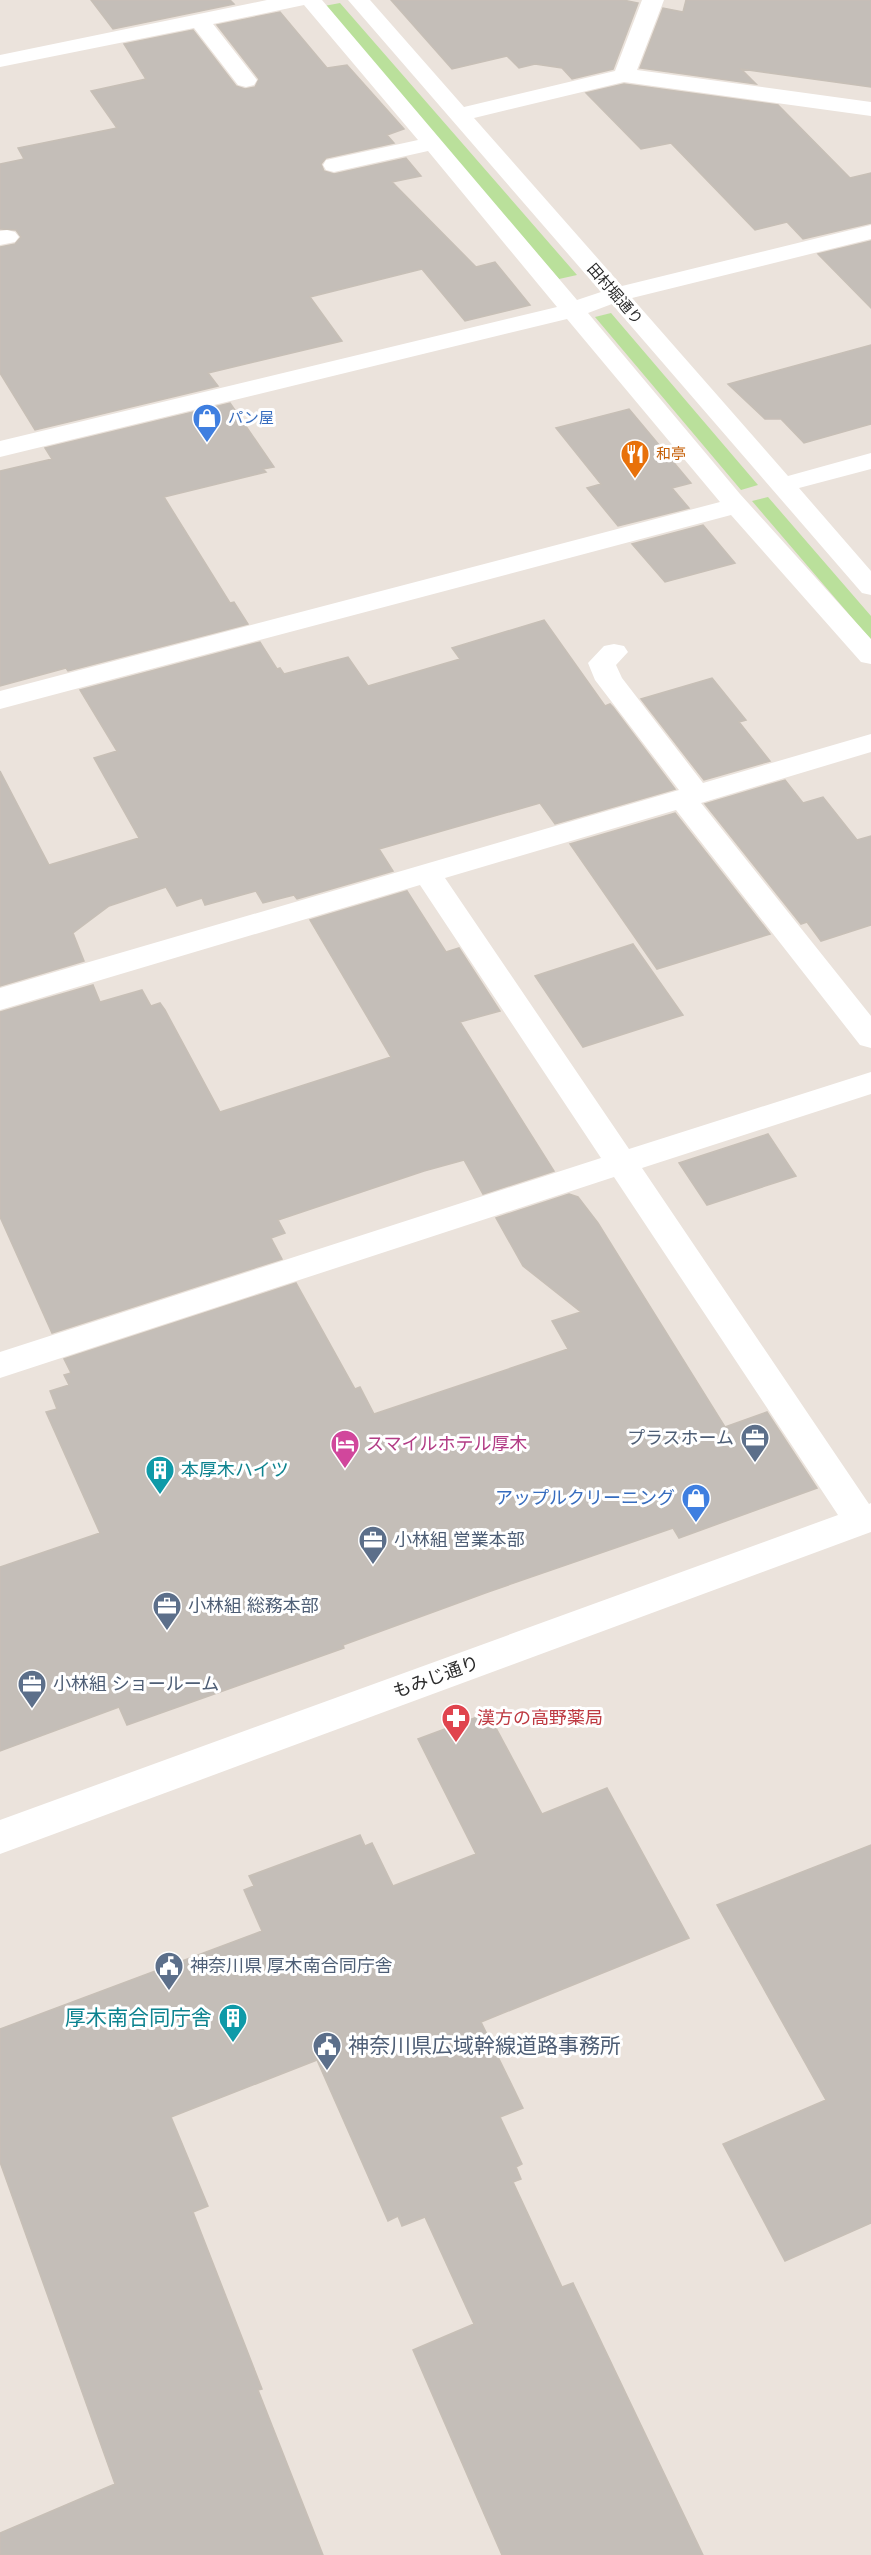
<svg xmlns="http://www.w3.org/2000/svg" width="871" height="2555" font-family="'PT Sans','Noto Sans JP',sans-serif">
<rect width="100%" height="100%" fill="#ebe3dc"/>
<path fill="#bae09b" d="M340,3L577,275L559,279L324,6Z
M611,313L758,485L741,490L595,317Z
M768,497L871,616V640L752,501Z"/>
<path fill="#c4beb8" stroke="#c7bfb6" stroke-width="1.5" d="M91,0H230L234,4L113,29Z
M391,0H623L638,3L613,69L572,79L562,68L535,64L519,68L507,56L452,69Z
M686,0H871V87L741,69L756,84L640,68L663,8L683,12Z
M280,12L327,68L347,65L404,129L387,135L394,143L326,158L321,164L324,171L334,174L406,158L421,176L392,182L476,267L495,262L530,305L465,321L422,269L310,297L342,341L208,373L218,386L35,430L0,373V247L15,244L21,237L16,230L0,229V164L24,159L18,148L117,128L91,91L146,79L124,44L193,30L236,86L245,89L255,87L259,79L217,25Z
M624,84L778,105L850,178L871,173V223L803,239L787,222L755,230L671,143L641,149L586,93Z
M871,241V308L818,254Z
M871,345V424L804,443L781,419H765L728,384Z
M230,403L274,467L263,469L266,472L164,497L230,603L234,602L248,624L68,671L66,668L0,686V471L52,459L45,448Z
M629,409L691,483L672,488L689,508L618,526L587,488L601,484L556,428Z
M703,525L735,563L665,582L632,544Z
M544,620L605,706L610,704L613,707L675,789L555,824L540,803L379,849L393,871L297,899L294,895L263,903L256,891L205,905L202,898L177,906L166,887L109,906L73,933L84,961L0,986V771L49,865L139,838L94,758L117,751L80,690L260,642L277,669L280,668L284,674L348,657L368,686L460,659L452,648Z
M712,678L746,720L739,722L770,761L704,780L641,699Z
M785,780L803,803L823,797L857,840L871,836V925L821,941L807,922L801,924L705,804Z
M675,813L770,934L657,969L570,844Z
M407,891L446,952L459,948L500,1011L460,1022L554,1171L483,1194L464,1160L424,1171L278,1220L285,1233L271,1238L282,1259L52,1333L0,1217V1012L93,985L100,1002L142,990L151,1006L160,1003L165,1010L220,1112L391,1057L310,920Z
M633,944L683,1015L583,1047L535,976Z
M768,1134L796,1176L707,1205L679,1163Z
M569,1194L578,1197L598,1223L725,1427L767,1412L817,1488L679,1538L673,1528L488,1592L343,1645L344,1648L127,1725L119,1707L0,1751V1567L100,1533L46,1412L57,1409L50,1391L69,1385L64,1375L71,1373L64,1359L296,1283L355,1389L360,1387L374,1414L568,1349L552,1321L581,1312L523,1266L496,1218Z
M488,1713L542,1814L607,1788L689,1938L481,2022L523,2108L500,2117L522,2164L516,2167L521,2179L513,2182L562,2287L573,2283L703,2555H502L413,2350L474,2324L425,2217L402,2226L398,2216L388,2221L317,2060L171,2117L208,2206L193,2212L262,2389L258,2390L323,2555H0V2533L115,2484L0,2162V2029L262,1931L244,1890L254,1886L249,1876L360,1835L365,1846L372,1843L393,1886L476,1854L418,1739Z
M871,1845V2223L785,2261L723,2144L826,2100L717,1905Z"/>
<g fill="none" stroke-linecap="round" stroke-linejoin="round">
<path fill="#fff" fill-rule="evenodd" d="M267,0H322L577,300L601,292L348,0H370L464,107L615,71L642,0H664L637,70L871,102V116L624,82L474,118L622,286L871,225V239L632,298L788,476L871,453V469L799,488L871,571V595L862,593L612,304L588,313L740,494L871,639V664L861,662L731,515L0,709V691L720,502L567,319L0,457V441L557,307L428,151L334,172L326,170L323,165L326,160L418,140L304,5L213,24L257,80L254,85L246,87L238,85L194,28L0,67V55Z
M7,230L15,232L19,237L15,242L0,245V231Z
M614,644L624,646L628,652L616,665L622,678L703,783L871,734V752L701,803L871,1016V1048L860,1045L676,810L445,878L629,1149L871,1072V1094L642,1168L869,1504L871,1503V1532L0,1854V1820L838,1515L614,1177L0,1378V1352L601,1158L420,885L0,1010V988L679,790L595,680L588,663L604,646Z"/>
</g>
<defs>
<g id="shop-pin" transform="scale(1.5)"><path d="M0 17L-7.5 6A9.5 9.5 0 1 1 7.5 6Z" fill="#3f7fe0" stroke="#fff"/><path d="M-5-2.5h2.3a2.7 3.5 0 0 1 5.4 0H5L5.5 6h-11ZM-1.5-2.5h3a1.5 2.3 0 0 0-3 0Z" fill="#fff"/></g>
<g id="restaurant-pin" transform="scale(1.5)"><path d="M0 17L-7.5 6A9.5 9.5 0 1 1 7.5 6Z" fill="#e8710a" stroke="#fff"/><path d="M-5-6h1v4h1v-4h1v4h1v-4h1v5L-1.5 .5V6h-2V.5L-5-1ZM5-6V6H3V1.5H1.5Q1.5-4 5-6Z" fill="#fff"/></g>
<g id="office-pin" transform="scale(1.5)"><path d="M0 17L-7.5 6A9.5 9.5 0 1 1 7.5 6Z" fill="#5c6f8a" stroke="#fff"/><path d="M-6-3h4V-5.5h4V-3h4V5H-6ZM-1-4.5V-3h2v-1.5ZM-6 0V1H6V0Z" fill="#fff"/></g>
<g id="hotel-pin" transform="scale(1.5)"><path d="M0 17L-7.5 6A9.5 9.5 0 1 1 7.5 6Z" fill="#d1479c" stroke="#fff"/><path d="M-6-4.5h1.5V1H6V5H4.5V3h-9V5H-6ZM-4 0a1.8 1.8 0 1 1 3.6 0ZM.5 0V-2.5h3Q6-2.5 6 0Z" fill="#fff"/></g>
<g id="building-pin" transform="scale(1.5)"><path d="M0 17L-7.5 6A9.5 9.5 0 1 1 7.5 6Z" fill="#0f9aa8" stroke="#fff"/><path d="M-4-6H4V6H1V3H-1V6H-4ZM-2.5-4.3h1.7v1.8h-1.7ZM.8-4.3h1.7v1.8H.8ZM-2.5-1h1.7V.8h-1.7ZM.8-1h1.7V.8H.8Z" fill="#fff"/></g>
<g id="pharmacy-pin" transform="scale(1.5)"><path d="M0 17L-7.5 6A9.5 9.5 0 1 1 7.5 6Z" fill="#e0444e" stroke="#fff"/><path d="M-2-6h4v4h4v4h-4v4h-4v-4h-4v-4h4Z" fill="#fff"/></g>
<g id="civic-pin" transform="scale(1.5)"><path d="M0 17L-7.5 6A9.5 9.5 0 1 1 7.5 6Z" fill="#5c6f8a" stroke="#fff"/><path d="M-.6-6.5H3V-4.5H.6V-3L4-1V1h2V6H-6V1h2V-1L-.6-3ZM-1.2 2.5V6h2.4V2.5Z" fill="#fff"/></g>
</defs>
<g fill-rule="evenodd">
<use href="#shop-pin" x="207" y="418"/>
<use href="#restaurant-pin" x="635" y="454"/>
<use href="#office-pin" x="755" y="1438"/>
<use href="#hotel-pin" x="345" y="1444"/>
<use href="#building-pin" x="160" y="1470"/>
<use href="#shop-pin" x="696" y="1498"/>
<use href="#office-pin" x="373" y="1540"/>
<use href="#office-pin" x="167" y="1606"/>
<use href="#office-pin" x="32" y="1684"/>
<use href="#pharmacy-pin" x="456" y="1718"/>
<use href="#civic-pin" x="169" y="1966"/>
<use href="#building-pin" x="233" y="2018"/>
<use href="#civic-pin" x="327" y="2046"/>
</g>
<g text-anchor="middle" stroke-width="6" stroke-linejoin="round" paint-order="stroke">
<g font-size="15" fill="#2a2a2a" stroke="#fff">
<text transform="translate(615 294) rotate(49)" y="5">田村堀通り</text>
</g>
<g font-size="15" fill="#366cbe" stroke="#fff" text-anchor="start">
<text x="228" y="423">パン屋</text>
</g>
<g font-size="15" fill="#c56008" stroke="#fff" text-anchor="start">
<text x="656" y="459">和亭</text>
</g>
<g font-size="18" fill="#4e5e75" stroke="#fff" text-anchor="start">
<text x="734" y="1444" text-anchor="end">プラスホーム</text>
<text x="394" y="1546">小林組 営業本部</text>
<text x="188" y="1612">小林組 総務本部</text>
<text x="53" y="1690">小林組 ショールーム</text>
<text x="190" y="1972">神奈川県 厚木南合同庁舎</text>
</g>
<g font-size="18" fill="#b23c85" stroke="#fff" text-anchor="start">
<text x="366" y="1450">スマイルホテル厚木</text>
</g>
<g font-size="18" fill="#0d838f" stroke="#fff" text-anchor="start">
<text x="181" y="1476">本厚木ハイツ</text>
</g>
<g font-size="18" fill="#366cbe" stroke="#fff" text-anchor="end">
<text x="675" y="1504">アップルクリーニング</text>
</g>
<g font-size="18" fill="#2a2a2a" stroke="#fff">
<text transform="translate(436 1677) rotate(-20)" y="6">もみじ通り</text>
</g>
<g font-size="18" fill="#be3a42" stroke="#fff" text-anchor="start">
<text x="477" y="1724">漢方の高野薬局</text>
</g>
<g font-size="21" fill="#0d838f" stroke="#fff" text-anchor="end">
<text x="212" y="2025">厚木南合同庁舎</text>
</g>
<g font-size="21" fill="#4e5e75" stroke="#fff" text-anchor="start">
<text x="348" y="2053">神奈川県広域幹線道路事務所</text>
</g>
</g>
</svg>
